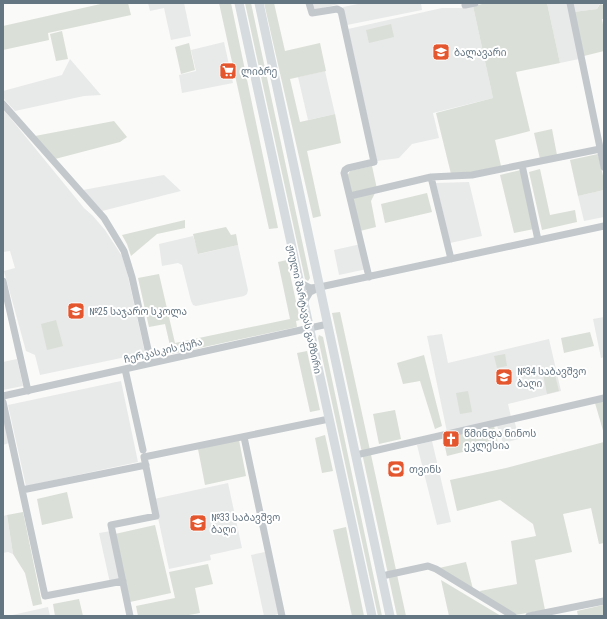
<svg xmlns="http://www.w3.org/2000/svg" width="607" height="619" font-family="'Roboto Condensed','Noto Sans Georgian',sans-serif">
<rect width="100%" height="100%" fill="#fafaf8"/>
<path fill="#e8e9e9" d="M148,3H184L191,36L171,40L164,8L150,11Z
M312,3H339V4L314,10Z
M363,3H421L422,10L347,25L343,7Z
M547,3H567L579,59L560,63Z
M572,3H600L597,9L574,12Z
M473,6L493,98L433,113L439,138L412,144L399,158L377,161L348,29L442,8H464Z
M224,42L233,83L182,93L179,75L196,71L191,50Z
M70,59L101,95L84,96L15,111L3,98V91L62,75Z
M325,71L335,114L308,120L298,77Z
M3,109L84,208L93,216L105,230L122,256L127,272L145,353L40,375L35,355L26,351L4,271L15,268L10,251L3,252Z
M164,175L181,191L102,211L83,190Z
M469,182L482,236L450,243L436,183Z
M604,190V217L584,221L578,196Z
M193,236L199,254L238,245L248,290L247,294L244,296L196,306L193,305L191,301L182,265L178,263L162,266L159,244Z
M361,244L367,269L339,275L334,250Z
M604,317V357L601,358L593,319Z
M442,334L448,363L549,339L561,391L508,404L511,417L447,432L427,336Z
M17,359L23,386L3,390V362Z
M121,381L138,462L26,486L8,405Z
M3,417L9,443L3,445Z
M514,419L519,439L503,443L496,423Z
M432,441L451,522L437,525L417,445Z
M228,483L242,548L210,555L211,560L169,569L154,499Z
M7,515L13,554L8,552L3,553V516Z
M111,531L121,580L110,583L99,533Z
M265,552L279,614L270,616H264L251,555Z
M48,607L50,616H8Z"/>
<path fill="#dadfd7" d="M105,3H128L131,15L48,33L49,40L3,50V26Z
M219,3H231L278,228L269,229Z
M245,3H251L310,278L308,281L305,279Z
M264,3H274L285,51L320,43L326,71L290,79L300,122L335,114L341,143L307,151L321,216L313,218Z
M487,3H547L560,63L516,72L530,131L495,140L501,166L471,173L451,174L436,113L493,98L473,6Z
M600,4L604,5V19H602L604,31V51L584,56L574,12L597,9Z
M391,24L394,37L369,43L366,30Z
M62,31L68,59L56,61L50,34Z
M189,43L195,70L181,74L175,47Z
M114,121L127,137L120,142L55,159L35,136Z
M552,129L557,155L540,159L534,133Z
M598,154L604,180V190L578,196L570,160Z
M372,166L377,189L371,201L376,227L360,231L347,176L350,171Z
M540,169L550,215L575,210L577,222L542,230L529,172Z
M521,170L534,229L514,233L500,175Z
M427,193L432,212L385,223L381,204Z
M185,220V228L157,234L131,256L127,244L122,235Z
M226,227L231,235L236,234L238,245L198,254L193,234Z
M287,260L300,320L296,321L297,327L172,354L165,324L149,327L138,278L159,274L175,343L290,319L278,262Z
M340,312L406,616H397L332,313Z
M56,320L63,346L47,350L41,324Z
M590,332L594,346L564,353L561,338Z
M319,335L323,337L382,616H378L318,338Z
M307,351L320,410L310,412L297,353Z
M505,354L507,366L497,368L494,356Z
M424,355L442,426L435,429L420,381L403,384L397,363Z
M554,371L559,391L547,394L543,374Z
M468,391L472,412L460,414L456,393Z
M604,401V434L595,403Z
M395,410L401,439L379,444L373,414Z
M494,426L498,443L447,456L443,438Z
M325,435L333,471L322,473L315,438Z
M239,440L246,476L205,485L198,449Z
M604,442V543L599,544L591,508L563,514L572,552L535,560L545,610L515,615L482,596L480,591L517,584L511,541L536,536L533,524L500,500L457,511L450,480L506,468Z
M67,492L73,518L42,525L37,499Z
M23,512L42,604L33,606L25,573L13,554L7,515Z
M155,525L171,593L130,602L115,534Z
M346,527L364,616H352L333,530Z
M466,562L473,589L439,568Z
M208,564L213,584L195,588L200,613L183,616H138L136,606L175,598L169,572Z
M441,580L501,616H449Z
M79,599L83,616H55L53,604Z
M603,605L604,616H578L577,611Z"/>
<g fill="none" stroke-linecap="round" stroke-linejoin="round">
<path stroke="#c3c8cc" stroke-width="7" d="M309,3L312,13L337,9L341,11L374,162L348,168L345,170L344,173L369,277
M570,3L604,167
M465,5L475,3
M3,104L104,218L124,251L132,277L151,363
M522,165L538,240
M431,177L451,259
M350,196L431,177L472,175L600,149
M3,281L28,391
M300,283L310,288L320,287L604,226
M304,302L310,292L318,288
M125,369L143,450
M3,396L328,324
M3,402L45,596L123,581
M244,437L282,616
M356,455L604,398
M22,490L146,465
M382,576L428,566L436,569L513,616
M130,616L111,525L156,516L144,457L329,419
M529,616L604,601"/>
<path stroke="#d6dbdf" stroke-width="9" d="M239,3L372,616
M259,3L390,616"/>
</g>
<defs>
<g id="school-square" transform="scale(0.9)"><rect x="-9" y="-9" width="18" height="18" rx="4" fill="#e4572e" stroke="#fff"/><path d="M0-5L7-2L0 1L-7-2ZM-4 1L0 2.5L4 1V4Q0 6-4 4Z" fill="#fff"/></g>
<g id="supermarket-square" transform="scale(0.9)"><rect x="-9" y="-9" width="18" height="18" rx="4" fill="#e4572e" stroke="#fff"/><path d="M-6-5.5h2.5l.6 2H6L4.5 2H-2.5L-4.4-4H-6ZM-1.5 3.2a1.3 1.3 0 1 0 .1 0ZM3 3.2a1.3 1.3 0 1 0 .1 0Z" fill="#fff"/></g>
<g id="church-square" transform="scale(0.9)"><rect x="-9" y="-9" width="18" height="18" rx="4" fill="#e4572e" stroke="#fff"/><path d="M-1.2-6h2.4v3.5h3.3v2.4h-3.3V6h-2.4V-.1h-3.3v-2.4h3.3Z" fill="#fff"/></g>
<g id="stadium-square" transform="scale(0.9)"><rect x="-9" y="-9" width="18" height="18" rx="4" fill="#e4572e" stroke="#fff"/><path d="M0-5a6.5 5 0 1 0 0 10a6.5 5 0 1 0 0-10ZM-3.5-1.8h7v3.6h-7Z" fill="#fff"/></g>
</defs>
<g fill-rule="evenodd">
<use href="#school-square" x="441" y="52"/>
<use href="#supermarket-square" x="228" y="71"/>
<use href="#school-square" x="76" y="311"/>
<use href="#school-square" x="504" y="377"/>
<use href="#church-square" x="451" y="439"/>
<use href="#stadium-square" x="396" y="469"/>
<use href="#school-square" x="198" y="523"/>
</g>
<g text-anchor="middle" stroke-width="4" stroke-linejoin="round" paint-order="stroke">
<g font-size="10" fill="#657683" stroke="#fff" text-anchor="start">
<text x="454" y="56">ბალავარი</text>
<text x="241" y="75">ლიბრე</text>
<text x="89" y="315">№25 საჯარო სკოლა</text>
<text x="517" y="375">№34 საბავშვო<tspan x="517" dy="12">ბაღი</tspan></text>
<text x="464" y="437">წმინდა ნინოს<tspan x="464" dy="12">ეკლესია</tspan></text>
<text x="409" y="473">თვინს</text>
<text x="211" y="521">№33 საბავშვო<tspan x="211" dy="12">ბაღი</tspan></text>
</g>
<g font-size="10" fill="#657683" stroke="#fff">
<text transform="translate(305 309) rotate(78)" y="4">ჟიული შარტავას გამზირი</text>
<text transform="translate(163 350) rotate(-13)" y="4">ჩერკასკის ქუჩა</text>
</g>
</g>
<rect width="607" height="619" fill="none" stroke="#657683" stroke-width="8"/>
</svg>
